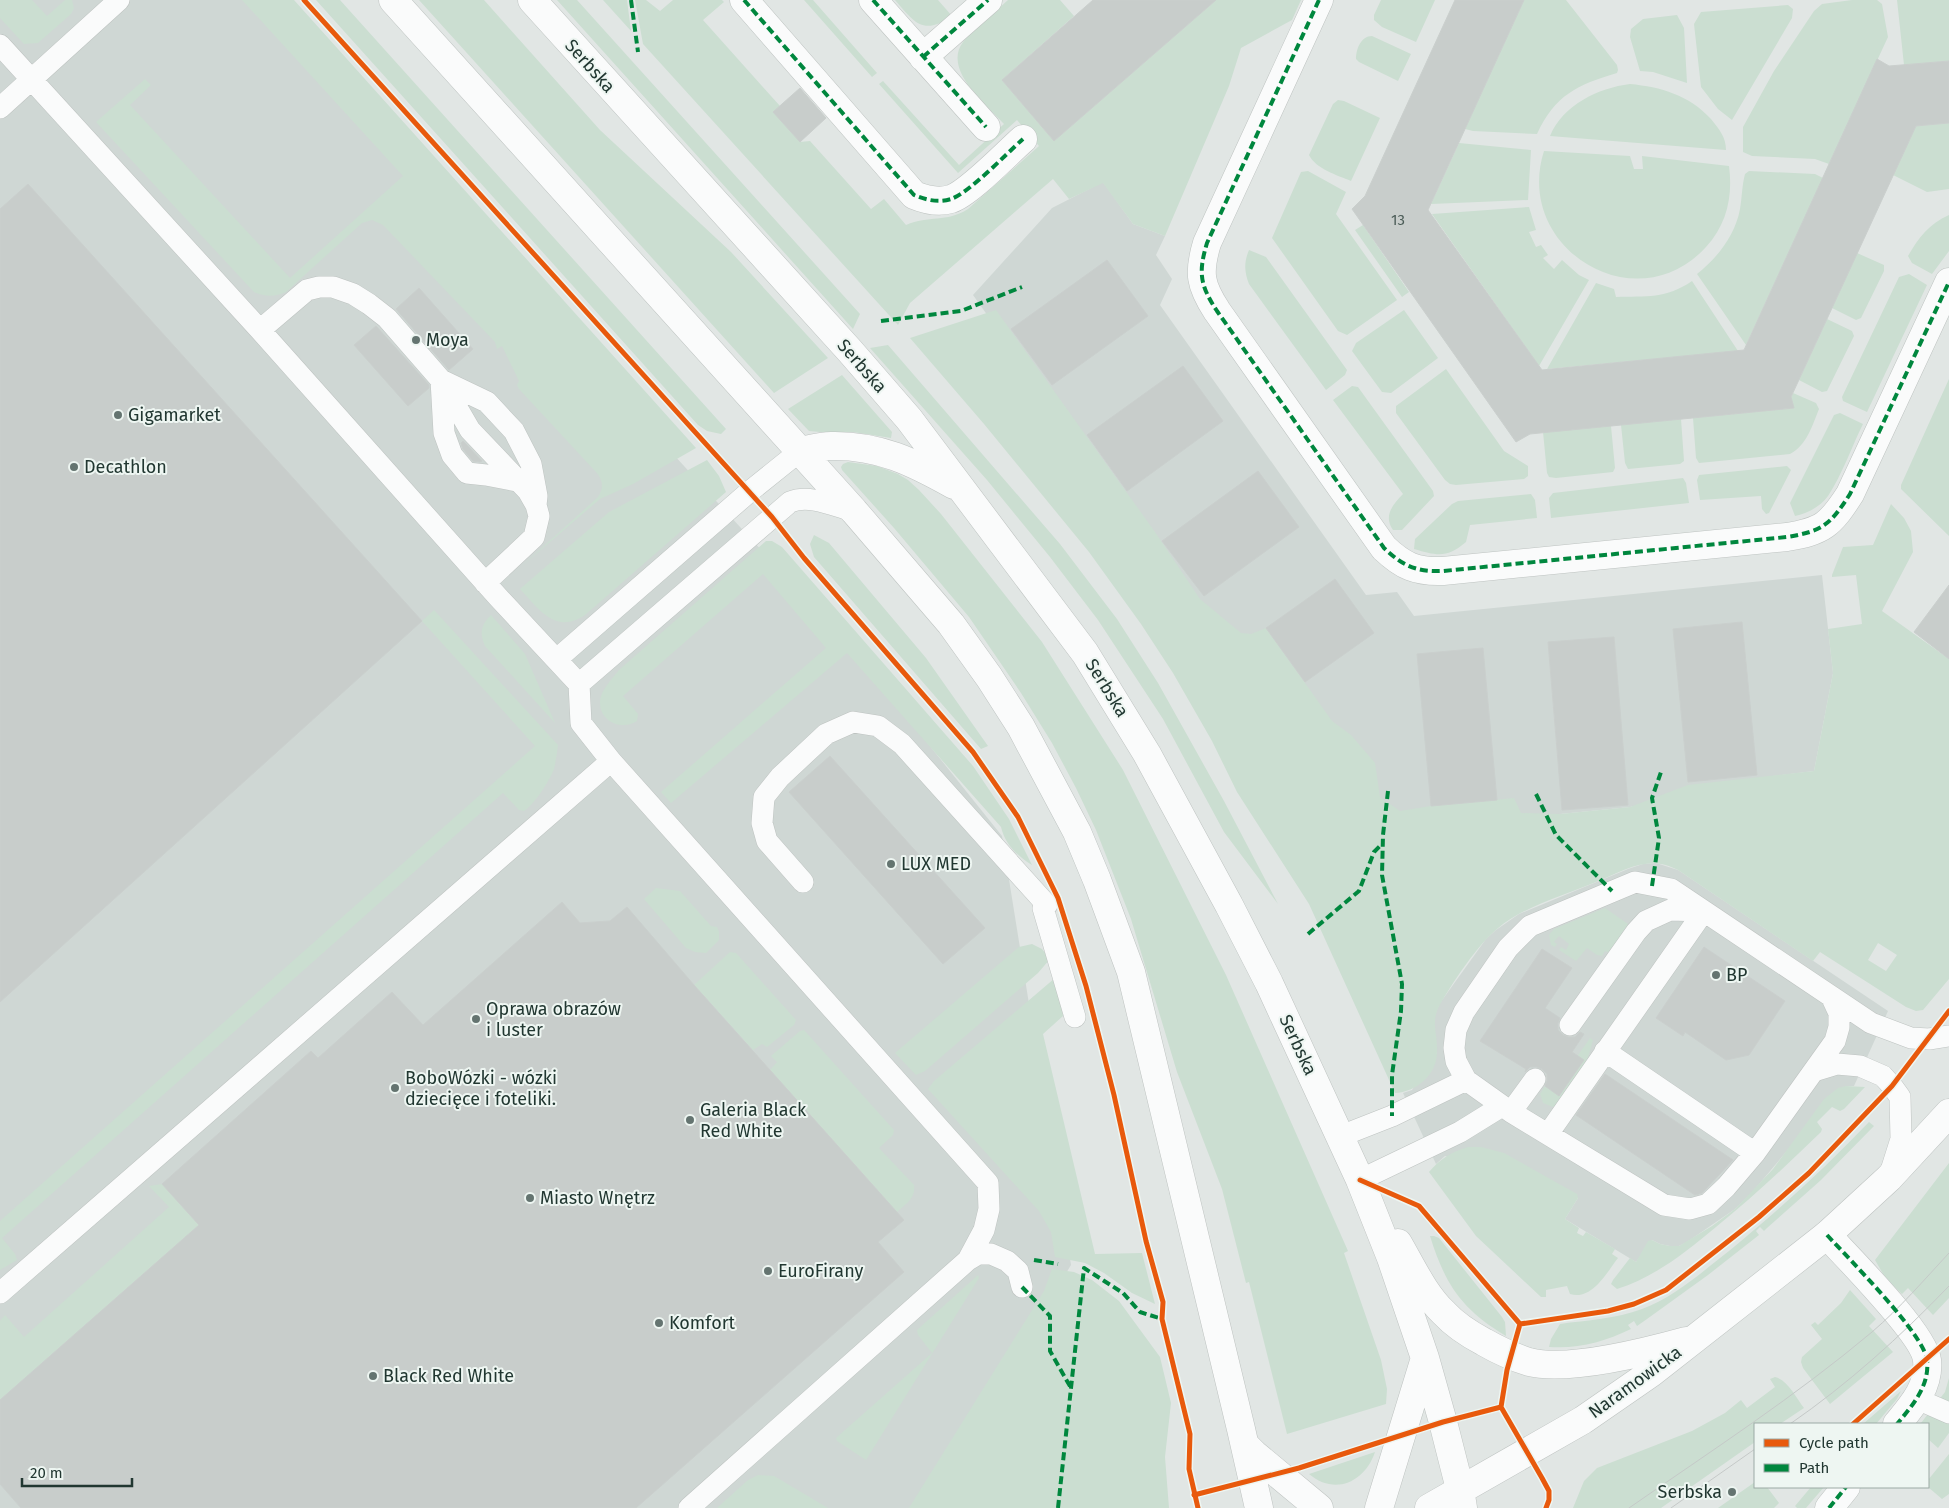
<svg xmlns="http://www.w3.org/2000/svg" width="1949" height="1508" font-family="'Fira Sans',sans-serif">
<rect width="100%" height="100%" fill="#e1e6e4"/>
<path fill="#cfd7d4" d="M0,0H256L853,650L1002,836L1071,1265L948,1468L960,1508H0Z
M1103,182L1133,224L1165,236L1156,255L1172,279L1160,305L1366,595L1397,592L1414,616L1822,575L1833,673L1814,771L1759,778L1630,807L1560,814L1405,817L1363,804L1194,606L973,295L1052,208Z
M1656,863L1678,870L1888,1011L1854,1086H1846L1791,1146L1755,1189L1735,1209L1687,1242L1679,1246H1670L1660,1244L1652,1240L1636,1262L1565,1219L1578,1198L1445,1156L1436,1164L1403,1093L1412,1090L1437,1053L1433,1026L1435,1014L1440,1003L1486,939L1496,930L1519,914L1628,869L1643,864Z"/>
<path fill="#cbded1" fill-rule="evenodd" d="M0,0H32L47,16L65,0H72L74,8L71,14L38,43L24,44L0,18Z
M242,0H294L696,448L633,484L600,499L522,566L598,497C604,488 603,480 596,472L519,389L517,385L519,381L502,346L497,349L495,342L383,225L372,220L362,223L286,292C275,297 265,297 254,292L96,122L145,79L151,85L130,105L290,278L403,176Z
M316,0H340L726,429L721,434L707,431L698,425Z
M419,0H484L600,130L731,252L828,358L774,393Z
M557,0H577L860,314L853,329Z
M603,0H627L631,31Z
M635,0H646L660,11L673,0H722L724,2L703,20L780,106L774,112L800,142L810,141L871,209L884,199L906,225C929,215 946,223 968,209L1039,146L1017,120L958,173L879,84L883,81L959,165L1004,124C987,105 942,70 963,42C975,26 994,13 1008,0H1060L1074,16L1002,80L1054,141L1216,0H1301L1292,20L1241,48L1229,86L1165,236L1133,224L1103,183L1069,199L1053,179L910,303L898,325L643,44Z
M804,0H813L877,73L872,77Z
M895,0H938L952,16C923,36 915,23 895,0Z
M1381,0H1435L1416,42L1382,27L1374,20V15Z
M1524,0H1566L1617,65L1618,70L1617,73C1577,85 1555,95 1537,134L1473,131L1465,129Z
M1852,0H1877L1882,4L1888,37L1829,164L1815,159L1752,156L1743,152V127L1774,71L1814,11L1822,4Z
M1897,0H1949V61L1904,65Z
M1788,5L1793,9L1792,18L1732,120L1718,109L1701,87L1694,24L1701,12Z
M1677,15L1684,28L1687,83L1653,72L1640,71L1630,37L1631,29L1643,19Z
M1372,36L1411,54L1398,81L1359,62L1356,59C1356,49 1361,36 1372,36Z
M1630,84C1661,87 1689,95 1711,119C1719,129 1726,137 1726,150L1550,136C1563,105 1598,88 1630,84Z
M1338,100L1344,101L1380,118L1351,181C1337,175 1316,169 1309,155L1333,104Z
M1949,123V189L1927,192L1893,175L1916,126Z
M1459,143L1531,150L1528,200L1431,204Z
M1544,151L1630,156L1634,169H1643L1642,156L1729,166C1733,196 1727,224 1706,247C1636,324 1513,248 1544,151Z
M1308,171L1346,192L1336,214L1397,300L1347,335L1338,331L1272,238L1301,172Z
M1749,171L1815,174L1823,178L1746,345L1697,274C1717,258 1735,236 1740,209C1742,198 1742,185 1745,174Z
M1529,207L1536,230L1529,232L1536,247L1541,245L1548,255L1543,258L1554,269L1562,260L1579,275L1589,280L1539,366L1432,214Z
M1949,215V251L1932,274L1912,263L1908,256C1919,237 1929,224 1949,215Z
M1363,225L1409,292L1402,297L1355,230Z
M1249,250L1266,257L1347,370L1345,375L1326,390L1249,284C1244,271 1244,262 1249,250Z
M1857,253L1884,265V271L1861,318L1856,320L1832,308Z
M1909,274L1927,285L1867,412L1843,401L1842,397L1899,277Z
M1692,281L1738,351L1547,369L1596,283L1614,289L1616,297C1646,296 1666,299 1692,281Z
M996,310L1155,532L1200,599L1241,633L1251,634L1266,628L1332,721L1351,735L1375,763L1380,797L1400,811L1431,806L1514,798L1521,813L1560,814L1630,807L1688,785L1814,771L1833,673L1828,629L1862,624L1856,575L1832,577V575L1843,547L1873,545L1891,504L1904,518L1911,531L1913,552L1882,611L1949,659V979L1923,1010L1916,1011L1906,1007L1820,952L1813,961L1678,870C1667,865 1658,862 1645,864C1629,866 1611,876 1596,882C1563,896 1524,906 1497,929C1476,947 1456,978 1442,1001C1429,1022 1438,1031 1437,1052C1437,1075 1416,1092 1395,1093L1309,904L1237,792L1212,741L1173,673L1141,624L1089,552L984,424L910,338ZM1878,943L1897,955L1886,971L1868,960Z
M1404,310L1438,358L1391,393L1382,392L1352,351L1356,343Z
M1827,319L1852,331L1854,336L1827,391L1822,392L1799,380Z
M888,345L1060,544L1117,619L1158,683L1224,801L1278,904L1224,832L1163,719L1098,620L1050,557L987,480L870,348Z
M1446,369L1504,451L1528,466V476L1524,479L1456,485L1450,484L1445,480L1396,413V406Z
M842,375L892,432L891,438L853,432L831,433L809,431L788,409Z
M1949,379V536L1901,489V485Z
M1352,386L1358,387L1433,491L1434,496L1402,530H1393C1383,516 1393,504 1403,494L1333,400Z
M1793,393L1816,403L1819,409C1812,426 1807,445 1790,454L1699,463L1696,458L1693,418L1794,408L1787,407Z
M1840,413L1863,424C1852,446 1842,475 1828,496C1821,506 1807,514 1795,516L1790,503L1834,415Z
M1681,419L1684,461L1680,464L1628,469L1625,463L1621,425Z
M1611,426L1615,468L1613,472L1556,478L1549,477L1547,473L1543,432Z
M707,460L719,476L726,492L585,615C555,635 539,609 520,589L609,512Z
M848,462L877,466L898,474L908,480L919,490L941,514L1042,642L1123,770L1226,975L1348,1251L1344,1253L1381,1360L1387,1389L1386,1404L1287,1434L1249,1282L1246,1283L1222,1189L1177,1072L1131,919L1096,830L1076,788L1052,743L1021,693L969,617L894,528L842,470L841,467L843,464Z
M1787,466L1791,470L1769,513L1766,514L1762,509L1761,496L1700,500L1697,480L1699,475Z
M1683,478L1686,483L1689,503L1551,518L1549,498L1553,493Z
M1531,494L1535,500L1537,518L1470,525L1466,542C1447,558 1438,556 1414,549L1415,539L1452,504L1458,501Z
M814,535L829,543L926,658L988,746L981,749L814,557L810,544Z
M766,541H772L782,547L973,766L1009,819L1032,865C1017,856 1005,844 1001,827L847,653L671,803L661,792L826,648L763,574L623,696L638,714L637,721C622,731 599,722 600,701C601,690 612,679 619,670Z
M434,610L558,745C557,753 556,761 554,769C550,780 534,805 524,811L519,810L503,793L2,1238L15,1254L17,1260L0,1270V1221L535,746L422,621Z
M491,615L525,654L555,723L485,646C479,633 481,625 491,615Z
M656,888L680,891L711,926L717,927L719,932V940L706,953L695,952L686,948L644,899Z
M1605,908L1628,924L1610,953L1605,951L1602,956L1597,955L1587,948L1576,961L1559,950L1561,947L1566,950L1569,944L1559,936L1554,942L1557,944L1555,947L1551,945L1549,935L1554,929Z
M1032,944L1042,949L1050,959L1038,973L925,1071L916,1075L895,1053L1019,947Z
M730,952L736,953L796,1020L794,1025L767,1047L762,1044L753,1050L694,985Z
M1055,978L1061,996L1063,1016L1043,1034L1095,1254L1142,1253L1155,1304L1132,1293L1104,1273L1085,1263L1055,1257L1051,1232L1039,1211L928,1089L934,1081Z
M804,1030L894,1130L893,1135L879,1148L914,1185C916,1198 906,1204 897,1212L770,1070L777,1062L771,1056L800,1031Z
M1590,1038L1593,1040L1587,1061L1558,1104L1553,1107L1543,1103L1540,1094L1545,1086L1553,1091Z
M1846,1086L1865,1087L1844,1109L1840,1111L1832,1107L1817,1122L1822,1129L1821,1132C1787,1165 1753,1197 1716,1227C1686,1252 1655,1277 1617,1289L1611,1284L1613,1280L1630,1258L1636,1262L1648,1241L1652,1240L1660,1244L1670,1246H1679L1712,1226L1735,1209L1773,1169L1824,1099L1838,1088Z
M1869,1122L1874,1126L1821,1180L1767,1228L1764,1231L1760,1227L1756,1231L1759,1235L1708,1275L1647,1319L1637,1326L1634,1321L1628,1325L1631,1329C1604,1342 1579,1349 1549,1347L1551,1339L1560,1324C1587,1320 1616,1319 1642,1309C1675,1297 1703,1271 1729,1251C1779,1210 1825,1168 1869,1122Z
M1468,1147H1481L1504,1153L1577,1194L1578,1198L1565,1219L1579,1228L1577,1233L1583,1236L1586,1232L1615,1249L1612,1254L1618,1258C1607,1272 1592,1301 1570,1294L1567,1286L1546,1290V1297H1541L1476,1236L1429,1172C1440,1159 1451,1152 1468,1147Z
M1949,1163V1298L1933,1315L1908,1288L1902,1294L1886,1279L1875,1260Z
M162,1184L199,1225L0,1400V1321L5,1315L24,1337L169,1207L149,1186Z
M1430,1236H1434L1439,1238L1502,1317L1505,1322L1506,1336C1461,1309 1445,1284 1430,1236Z
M1052,1269L1074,1272L1092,1280L1119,1301L1160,1357L1171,1403L1165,1457L1169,1508H909L1044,1291Z
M978,1275L979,1278L866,1460L837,1441L836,1438L932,1353L918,1335L917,1330Z
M1850,1290L1876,1319L1869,1326L1893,1352L1830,1404L1803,1368L1801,1362L1802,1357L1822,1339L1811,1325L1815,1322L1818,1325L1841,1303Z
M1775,1377C1788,1380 1796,1398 1804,1408L1780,1424H1755V1442L1661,1508H1573L1584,1481L1597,1468L1692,1431L1725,1413L1741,1400L1747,1408L1775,1387L1770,1379Z
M1949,1378V1433L1938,1448L1928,1439V1424H1921V1423L1945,1392Z
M1901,1391L1897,1399L1876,1424H1863Z
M1375,1452C1365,1482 1335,1496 1309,1474Z
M1949,1454V1494L1942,1499L1928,1487V1480Z
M758,1475L774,1476L828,1508H717L748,1480Z
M1755,1482V1487H1767L1779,1503L1774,1508H1718Z
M1811,1487H1824L1806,1508H1797L1795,1506Z"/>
<path fill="#c8cdcb" stroke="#cacfcd" d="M1093,0H1216L1054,141L1002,80Z
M1455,0H1524L1428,210L1542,370L1744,350L1877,59L1889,66L1949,61V123L1916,126L1791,397L1794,408L1530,434L1516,442L1352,209L1365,196Z
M800,88L826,118L800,142L773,112Z
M28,184L422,621L0,1002V209Z
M1107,260L1148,316L1052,385L1011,329Z
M419,288L473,349L449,370L396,309Z
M376,326L429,385V388L408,406L354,345Z
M1183,366L1223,421L1127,491L1087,435Z
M463,441L482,461L480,462L473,461L463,449L461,443Z
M1258,471L1299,527L1204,596L1162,541Z
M1335,579L1374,633L1305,682L1266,628Z
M1949,585V659L1914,632Z
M1742,622L1757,775L1688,782L1673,629Z
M1614,637L1628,805L1562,810L1548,642Z
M1483,648L1497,800L1431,806L1417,654Z
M830,756L985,928L943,964L789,792Z
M562,902L580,923L610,921L627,907L694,985L904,1220L878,1242L904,1272L636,1508H21L0,1484V1400L199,1225L162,1184L311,1051L318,1058L392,992L423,1025Z
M1704,947L1785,1001L1749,1055L1726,1060L1685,1032L1683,1036L1656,1018Z
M1542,949L1572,968L1545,1008L1560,1018L1558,1023V1030L1563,1035L1568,1037H1575L1580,1032L1584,1034L1572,1052L1584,1060L1559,1096L1545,1086L1547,1081V1074L1542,1069L1537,1067H1530L1525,1072L1526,1069L1480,1041Z
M1605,1074L1733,1160L1702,1193L1695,1195L1576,1115Z"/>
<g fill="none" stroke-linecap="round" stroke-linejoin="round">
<g stroke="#bec3c1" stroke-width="22">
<path id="service" d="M0,45L260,330L498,597L579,684L581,723L611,761L988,1183L989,1209L984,1230L968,1260L689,1508
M0,108L119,0
M260,330L307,290L319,287H333L353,294L369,304L387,318L441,380L470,430L528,491L536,505L539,516L534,537L485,583
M517,481L486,475L467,473L452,455L444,433L441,380L487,402L514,431L531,464L537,496L536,505
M557,659L749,492L800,451
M579,684L790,502C810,494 834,506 854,511
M803,882L767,841L762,823L764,797L780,777L826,734L853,722L878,726L902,744L1047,905
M1043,908L1075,1017
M1832,998L1839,1013V1027L1835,1041L1755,1153L1726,1187L1708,1204L1690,1209L1664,1205L1511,1112L1466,1080L1456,1061L1454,1048L1456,1030L1464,1012L1508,948L1530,926L1635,882L1671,889L1871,1023L1911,1038L1929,1039L1949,1036
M1570,1025L1636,932L1646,921L1670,910L1704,911
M1605,1051L1755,1153
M1814,1071L1837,1064L1860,1066L1883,1076L1892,1086L1900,1097L1901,1139L1889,1177
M1511,1112L1535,1079
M1548,1134L1704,911
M1341,1136L1392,1116L1466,1080
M1360,1180L1460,1132L1502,1106
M968,1260L978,1254H991L1007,1261L1018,1271L1022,1287
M0,1293L611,761
M1917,1399L1949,1413"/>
</g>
<g stroke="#bec3c1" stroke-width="29">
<path id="minor" d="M744,0L914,195C926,200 938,203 951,199C969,193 1007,153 1023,139
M873,0L986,127
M1319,0L1207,243C1198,273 1200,285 1217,311L1384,548C1403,566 1416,572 1443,571L1787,537C1823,531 1830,525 1850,494L1949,282
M923,57L988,0
M1827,1235C1848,1258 1924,1334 1927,1360C1930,1386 1912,1406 1897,1424
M1829,1508L1846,1487"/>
</g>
<g stroke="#bec3c1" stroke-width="29">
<path id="tertiary" d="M393,0L854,511L951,624L989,677L1021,727L1077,832L1097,880L1131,972L1241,1429L1259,1508
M532,0L850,351L909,419L1085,653L1147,754L1229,905L1269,983L1360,1180L1391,1258L1425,1358L1443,1422L1460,1489L1463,1508
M800,451C810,449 821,446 831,446C879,445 913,462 954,485
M1398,1243C1412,1267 1424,1294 1444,1313C1455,1325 1469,1334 1484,1342C1498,1350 1513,1357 1529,1362C1568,1372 1646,1352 1686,1341
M1245,1445L1254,1454L1319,1508
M1379,1508L1425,1358
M1429,1508L1583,1420L1651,1373L1827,1235L1889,1178L1949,1113"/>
</g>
<use href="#service" stroke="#fafbfb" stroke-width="21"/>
<use href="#minor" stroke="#fafbfb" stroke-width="28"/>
<use href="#tertiary" stroke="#fafbfb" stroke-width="28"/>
<path stroke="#c5c9c8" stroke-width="1" d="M1790,1424C1848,1384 1900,1337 1949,1286
M1629,1508C1711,1451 1796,1396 1872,1332C1900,1308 1924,1280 1949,1253
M1671,1508L1755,1449"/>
<path stroke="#00873e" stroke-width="4" stroke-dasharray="8 4" stroke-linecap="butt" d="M631,0L638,52
M744,0L914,195C926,200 938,203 951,199C969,193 1007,153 1023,139
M873,0L986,127
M1319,0L1207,243C1198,273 1200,285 1217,311L1384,548C1403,566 1416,572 1443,571L1787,537C1823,531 1830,525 1850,494L1949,282
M923,57L988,0
M881,321L961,311L1022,287
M1388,791L1383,835L1382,875L1402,984L1401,1011L1392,1075V1116
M1536,794L1556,835L1612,891
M1652,886L1659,838L1652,798L1661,772
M1308,934L1359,891L1374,852L1383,843
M1827,1235C1848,1258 1924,1334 1927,1360C1930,1386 1912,1406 1897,1424
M1034,1260L1058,1264
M1022,1287L1050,1316V1351L1071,1388
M1058,1508L1084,1268L1123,1293L1140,1312L1162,1319
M1829,1508L1846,1487"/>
<g stroke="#eef6f2" stroke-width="8">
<path id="cycleway" d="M304,0L772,517L804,558L973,752L1018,817L1058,898L1086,986L1114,1095L1146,1241L1163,1302L1162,1319L1190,1434L1189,1469L1198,1508
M1360,1180L1419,1206L1520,1324
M1520,1324L1608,1311L1634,1304L1666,1290L1759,1217L1809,1173L1892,1086L1949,1011
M1520,1324L1507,1370L1501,1407L1542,1478L1549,1491V1500L1546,1508
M1853,1424L1949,1339
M1194,1495L1299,1468L1443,1422L1501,1407"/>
</g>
<use href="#cycleway" stroke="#e8590c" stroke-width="5"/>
</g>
<g fill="#647470" stroke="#eef6f2" stroke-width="2">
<circle cx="416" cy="340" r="5"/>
<circle cx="118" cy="415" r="5"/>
<circle cx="74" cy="467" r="5"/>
<circle cx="891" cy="864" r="5"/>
<circle cx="1716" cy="975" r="5"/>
<circle cx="476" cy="1019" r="5"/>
<circle cx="395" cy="1088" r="5"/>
<circle cx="690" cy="1120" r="5"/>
<circle cx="530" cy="1198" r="5"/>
<circle cx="768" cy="1271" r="5"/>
<circle cx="659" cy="1323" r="5"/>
<circle cx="373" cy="1376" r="5"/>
<circle cx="1732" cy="1492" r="5"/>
</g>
<g text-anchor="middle" stroke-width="4" stroke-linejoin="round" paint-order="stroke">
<g font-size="15" fill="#4c5d58">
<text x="1398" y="225">13</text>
</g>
<g font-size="18" fill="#213731" stroke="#eef6f2">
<text transform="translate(590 66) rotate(48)" y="6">Serbska</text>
<text transform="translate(862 366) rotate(49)" y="6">Serbska</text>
<text transform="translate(1107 688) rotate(58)" y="6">Serbska</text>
<text transform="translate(1298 1045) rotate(65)" y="6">Serbska</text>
<text transform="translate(1635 1382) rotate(-36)" y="6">Naramowicka</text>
</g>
<g font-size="18" fill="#213731" stroke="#eef6f2" text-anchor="start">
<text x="426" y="346">Moya</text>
<text x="128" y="421">Gigamarket</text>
<text x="84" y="473">Decathlon</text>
<text x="901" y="870">LUX MED</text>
<text x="1726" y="981">BP</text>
<text x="486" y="1015">Oprawa obrazów<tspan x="486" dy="21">i luster</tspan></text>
<text x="405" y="1084">BoboWózki - wózki<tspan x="405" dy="21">dziecięce i foteliki.</tspan></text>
<text x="700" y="1116">Galeria Black<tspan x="700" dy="21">Red White</tspan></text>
<text x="540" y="1204">Miasto Wnętrz</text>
<text x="778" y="1277">EuroFirany</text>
<text x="669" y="1329">Komfort</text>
<text x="383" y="1382">Black Red White</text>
<text x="1722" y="1498" text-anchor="end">Serbska</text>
</g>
</g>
<rect x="1754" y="1423" width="175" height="65" fill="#eef6f2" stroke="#9caaa5"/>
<rect x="1764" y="1439" width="25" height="8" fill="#e8590c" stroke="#9caaa5"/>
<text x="1799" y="1448" font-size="15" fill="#213731">Cycle path</text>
<rect x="1764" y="1464" width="25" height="8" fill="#00873e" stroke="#9caaa5"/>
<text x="1799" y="1473" font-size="15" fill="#213731">Path</text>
<path d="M22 1478v8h110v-8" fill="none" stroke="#213731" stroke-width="2.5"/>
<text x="30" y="1478" font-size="15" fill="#213731" stroke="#eef6f2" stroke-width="4" paint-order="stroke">20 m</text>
</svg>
